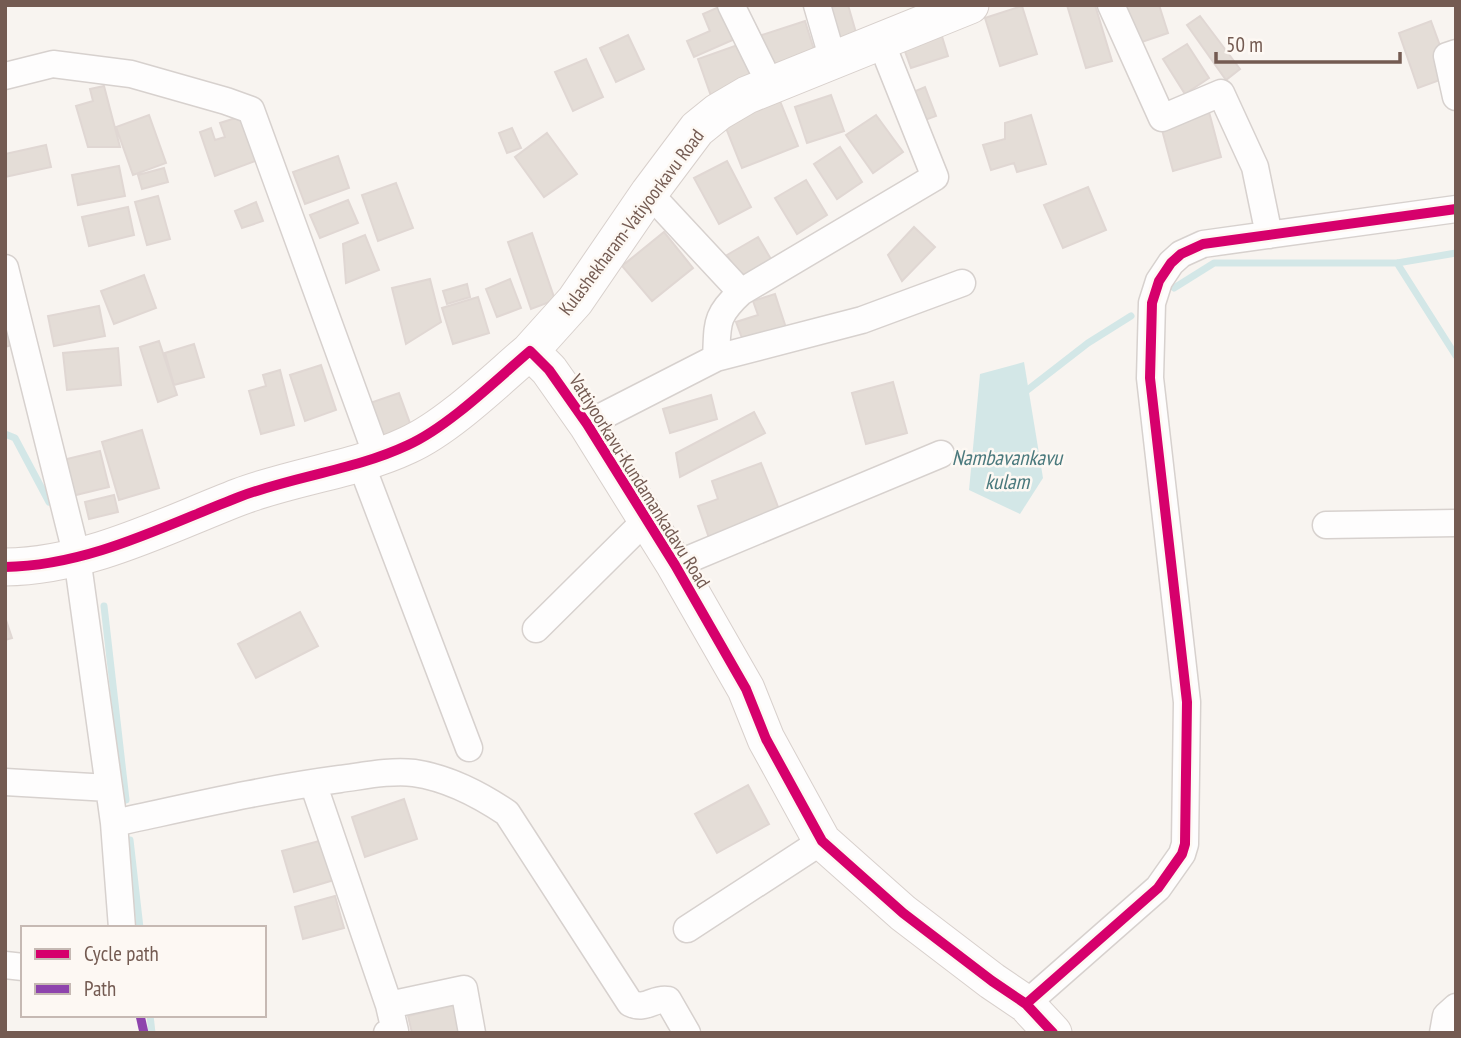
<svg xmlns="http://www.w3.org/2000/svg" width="1461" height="1038" font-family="'PT Sans Narrow',sans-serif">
<rect width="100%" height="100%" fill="#f8f4f0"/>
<path fill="#d3e7e7" d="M1024,362L1043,478L1020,514L969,490L980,374Z"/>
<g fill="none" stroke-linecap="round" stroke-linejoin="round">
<path stroke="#d3e7e7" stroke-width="7" d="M1397,263L1456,356
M1174,288L1214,263H1397L1456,253
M1021,395L1088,343L1131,316
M5,434L15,438L49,502
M104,606L126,800
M130,840L140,928
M150,1015L152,1033"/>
</g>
<path fill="#e4ddd7" stroke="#e0d7d3" stroke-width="2" d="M839,5H848L857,36L833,43L823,10Z
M1067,5H1095L1112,61L1086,68Z
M1125,5H1159L1168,33L1136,44Z
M721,6L735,39L694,57L687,41L710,31L703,14Z
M1022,6L1037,54L1000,66L985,18Z
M1200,16L1240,69L1226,80L1187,25Z
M805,21L816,56L766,72L756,37Z
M1431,21L1451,76L1418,88L1399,33Z
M940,30L948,56L911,68L902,43Z
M628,35L644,69L616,82L600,48Z
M746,42L759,78L711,96L698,59Z
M1187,44L1209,78L1185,94L1163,59Z
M586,59L603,97L573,111L555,72Z
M104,86L120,147H88L76,106L93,101L90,89Z
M925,87L936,116L917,123L906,95Z
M831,95L844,131L807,143L795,107Z
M780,101L798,146L742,168L724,123Z
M1209,112L1221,157L1173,171L1161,126Z
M149,115L166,163L133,175L116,127Z
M876,115L903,152L873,173L846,135Z
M1031,115L1046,164L1017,172L1014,163L991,170L983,145L1005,139V123Z
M242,116L258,160L215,176L200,132L211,128L215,140L225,137L220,123Z
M512,128L521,148L507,153L499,133Z
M547,133L577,174L544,197L515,157Z
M46,145L51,167L5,177V154Z
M840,147L862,182L837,199L814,164Z
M338,156L349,188L305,204L293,172Z
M727,161L751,207L719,224L694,178Z
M119,166L125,196L78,205L72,175Z
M164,168L168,182L142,189L138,175Z
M806,180L827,215L797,234L775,198Z
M396,183L413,228L378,241L362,195Z
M1088,187L1106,230L1063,248L1044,205Z
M158,196L170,239L147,245L135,202Z
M348,200L358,223L320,238L310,215Z
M256,202L263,221L242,228L235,211Z
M128,207L134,235L89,246L82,217Z
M914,227L935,247L902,281L888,255Z
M664,232L693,268L652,301L622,266Z
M532,233L555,300L531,309L508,242Z
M365,235L379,270L346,283L343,244Z
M758,237L775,266L744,284L727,255Z
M144,275L156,308L114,324L101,291Z
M430,279L441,322L406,344L392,288Z
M510,279L521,308L497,317L486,289Z
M467,284L470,297L447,304L443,291Z
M775,294L787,331L745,346L736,322L758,315L753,301Z
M478,297L489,333L453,344L442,308Z
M99,306L105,336L54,346L48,316Z
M5,323L11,345L5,347Z
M159,341L177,395L158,402L140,347Z
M194,344L204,377L174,385L165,353Z
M118,348L121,385L67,390L63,353Z
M321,365L336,410L305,421L290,375Z
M280,370L294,425L261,434L249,391L266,386L263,375Z
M893,382L907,433L866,444L852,393Z
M399,393L411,426L380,437L367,404Z
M711,395L717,419L670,433L663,409Z
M754,412L765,433L680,477L676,453Z
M142,430L159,488L119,500L102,442Z
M100,451L109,487L72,496L63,460Z
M761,463L780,512L709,538L698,506L718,499L712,481Z
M114,495L118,512L89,519L85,502Z
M300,612L318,646L256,678L238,644Z
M5,617L12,638L5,640Z
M748,785L769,824L717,853L695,814Z
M404,799L417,839L365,857L352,817Z
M323,840L334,880L294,892L282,851Z
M335,896L344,928L303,939L295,907Z
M454,1005L460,1033H412L408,1016Z"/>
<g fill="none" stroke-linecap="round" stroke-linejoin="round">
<g stroke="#d7d1ce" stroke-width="29">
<path id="street" d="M731,5L771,86
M817,5L833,60
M1111,5L1162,118L1221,93L1255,167L1269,235
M1456,53L1447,56L1456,97
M5,76L53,64L131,74L226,101L251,110L377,456
M649,193L741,292
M5,268L77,557L114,823L122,928
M716,358L862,320L962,283
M587,424L716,358C718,324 714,317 741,292L935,177L881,42
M360,461L469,748
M1326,525L1456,523
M675,565L941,454
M536,629L647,519
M5,782L109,788
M313,783L389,1005L395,1031L387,1033
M114,823C189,807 264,789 340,779C363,776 391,770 414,773C449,778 479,794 507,813L630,1003C646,1011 654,997 668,1000L687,1033
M687,929L822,841
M5,965L23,967
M1026,1004L1158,888L1182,854L1185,844L1187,702L1150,378L1152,303L1159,281L1171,263L1181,254L1203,244L1456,209
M389,1005L464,989L472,1033
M1443,1033L1446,1016L1456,1007"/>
</g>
<g stroke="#d8d0cc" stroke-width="39">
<path id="secondary" d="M530,351L575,301L649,193L697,129L718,112L747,95L970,5
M5,567C88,566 164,526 239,497C294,476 355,470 408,445C448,427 496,380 530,351L549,370L587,424L675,565L746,689L766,739L822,841L903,913L992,981L1026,1004L1053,1033"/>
</g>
<use href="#street" stroke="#fefdfd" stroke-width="26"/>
<use href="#secondary" stroke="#fefdfd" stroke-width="37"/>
<path stroke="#8e44ad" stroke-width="9" stroke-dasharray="18 9" stroke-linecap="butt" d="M140,1015L144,1033"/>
<g stroke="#fdf8f3" stroke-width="15">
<path id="cycleway" d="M5,567C88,566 164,526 239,497C294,476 355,470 408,445C448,427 496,380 530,351L549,370L587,424L675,565L746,689L766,739L822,841L903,913L992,981L1026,1004L1053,1033
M1026,1004L1158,888L1182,854L1185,844L1187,702L1150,378L1152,303L1159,281L1171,263L1181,254L1203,244L1456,209"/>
</g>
<use href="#cycleway" stroke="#d6006c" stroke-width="10"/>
</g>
<g text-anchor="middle" stroke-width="5" stroke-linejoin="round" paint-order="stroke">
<g font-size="19" fill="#745b52" stroke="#fdf8f3">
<text transform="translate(631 222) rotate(-53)" y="7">Kulashekharam-Vatiyoorkavu Road</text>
<text transform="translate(640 481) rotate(58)" y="7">Vattiyoorkavu-Kundamankadavu Road</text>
</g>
<g font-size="21" font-style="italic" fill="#4a797d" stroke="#fdf8f3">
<text x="1007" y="465">Nambavankavu<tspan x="1007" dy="24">kulam</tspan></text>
</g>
</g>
<rect width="1461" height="1038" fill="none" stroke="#745b52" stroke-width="14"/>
<rect x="21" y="926" width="245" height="91" fill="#fdf8f3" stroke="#c6b9b3" stroke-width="2"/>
<rect x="35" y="949" width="35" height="10" fill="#d6006c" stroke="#c6b9b3" stroke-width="2"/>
<text x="84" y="961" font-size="21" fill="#745b52">Cycle path</text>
<rect x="35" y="984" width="35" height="10" fill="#8e44ad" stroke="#c6b9b3" stroke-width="2"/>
<text x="84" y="996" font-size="21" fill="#745b52">Path</text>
<path d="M1216 52v10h184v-10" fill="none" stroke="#745b52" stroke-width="3.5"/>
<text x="1226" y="52" font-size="21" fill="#745b52" stroke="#fdf8f3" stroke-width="5" paint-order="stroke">50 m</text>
</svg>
